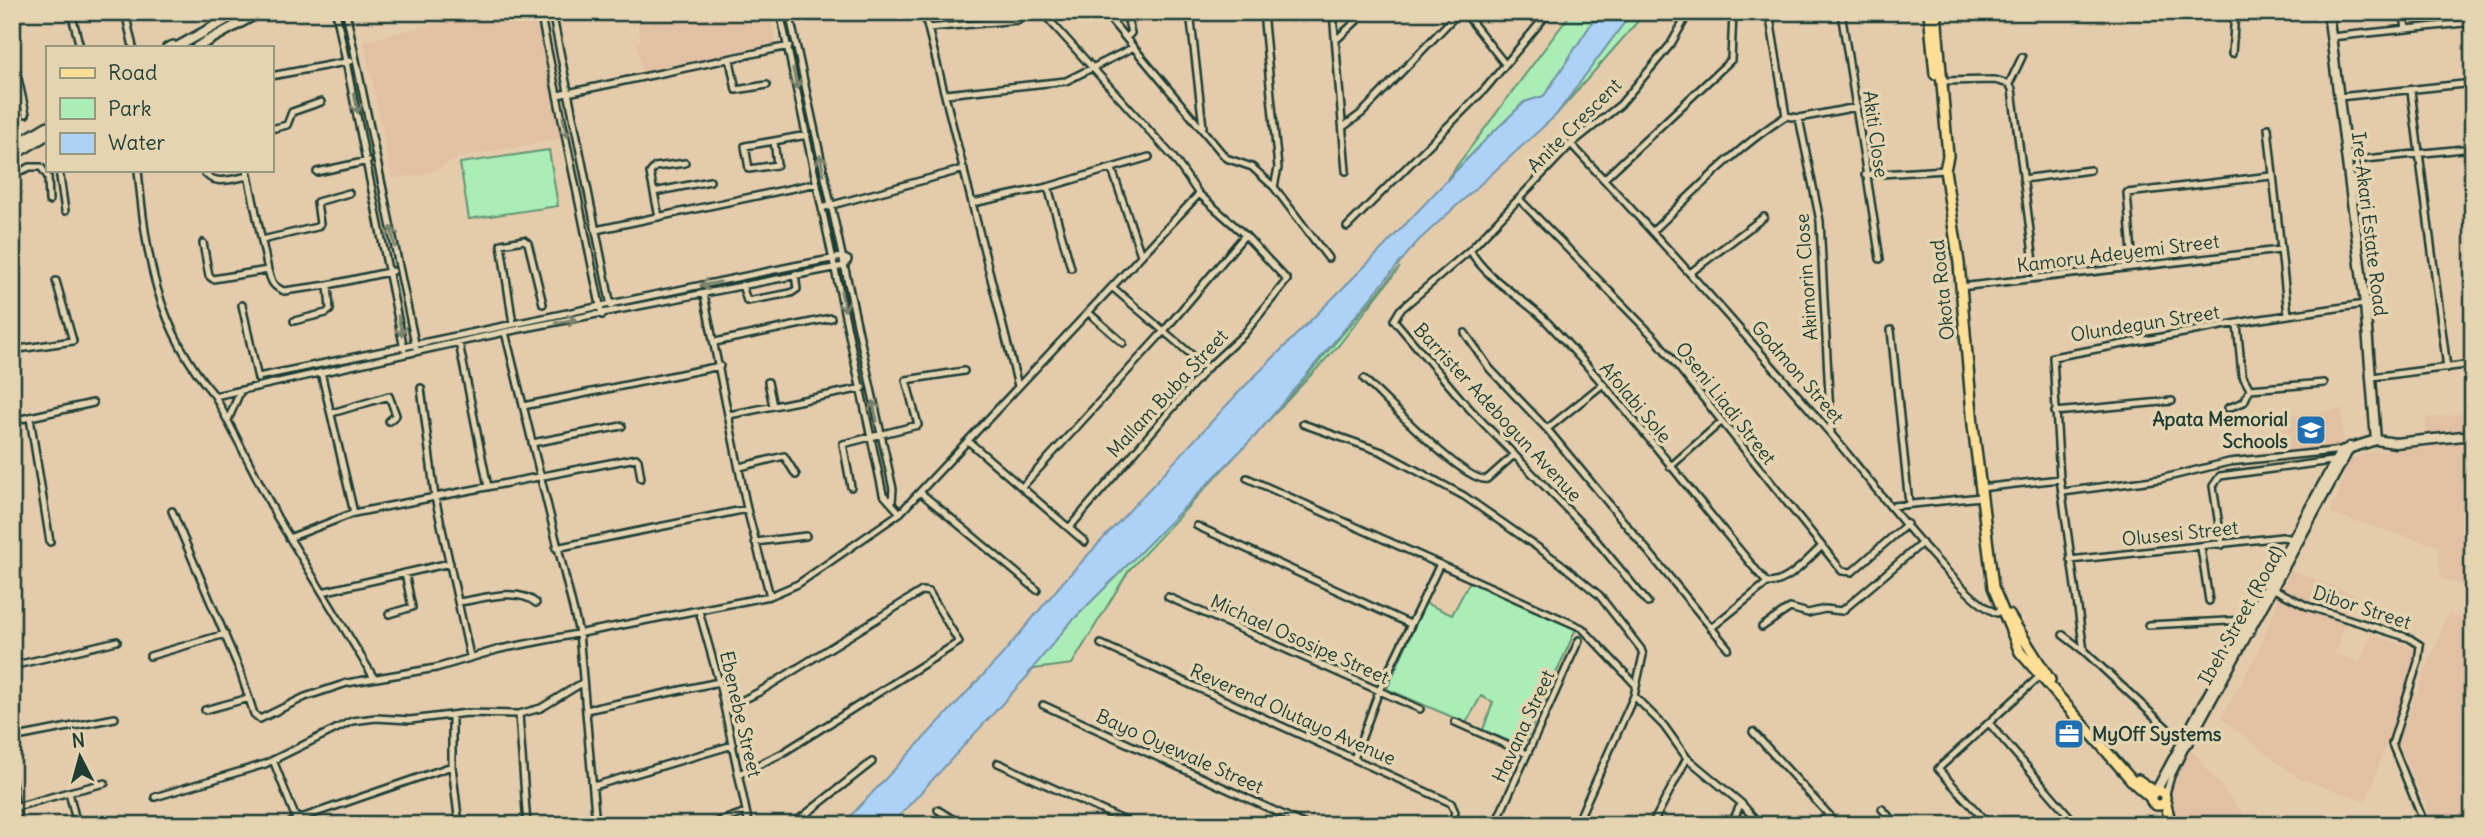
<svg xmlns="http://www.w3.org/2000/svg" width="2485" height="837" font-family="Delius,sans-serif">
<rect width="100%" height="100%" fill="#e4cbab"/>
<filter id="ink" filterUnits="userSpaceOnUse"><feTurbulence type="fractalNoise" baseFrequency=".0143" numOctaves="2"/><feDisplacementMap in="SourceGraphic" scale="14" xChannelSelector="R" yChannelSelector="G"/><feConvolveMatrix kernelMatrix="1 2 1 2 8 2 1 2 1" color-interpolation-filters="sRGB"/></filter>
<g filter="url(#ink)">
<path fill="#e2c0a4" d="M488,12H537L561,139L460,157L430,173L392,179L364,41Z
M636,12H769L776,42L642,73L637,42L641,41Z
M2342,409L2343,447L2279,453L2276,418Z
M2473,413V589L2441,578L2438,546L2331,514L2350,458L2360,457L2364,453L2428,447L2425,418Z
M2291,570L2356,595L2335,654L2360,662L2371,634L2420,651L2366,801L2298,778L2221,718L2257,654Z
M2448,614L2473,622V819L2435,824L2398,742Z
M2186,743L2252,825H2166L2163,801Z"/>
<path fill="#aaedb7" stroke="#649576" stroke-width="2" d="M1572,12H1599L1544,96L1524,102L1447,179Z
M1632,12H1646L1555,116Z
M549,150L558,206L469,219L460,163Z
M1400,267L1338,346L1129,570L1072,664L1034,669L1023,679L1068,625L1256,435Z
M1471,579L1576,629L1523,747L1483,730L1493,702L1481,696L1466,723L1387,689L1425,603L1452,615Z"/>
<path fill="#aed1f6" stroke="#7596a8" stroke-width="2" d="M1599,12H1632L1555,116L1418,241L1256,435L1068,625L1028,674L1034,669L891,825H842L1001,656L1063,582L1239,392L1379,252L1489,136L1525,102L1544,96Z"/>
<g fill="none" stroke-linecap="round" stroke-linejoin="round">
<g stroke="#1f3d34" stroke-width="10">
<path id="street" d="M71,12L80,47
M125,12L133,47
M336,12L404,349
M346,12L416,348
M540,12L602,315
M552,12L611,306
M780,12L883,494L900,513
M789,12L893,489L892,502
M924,12L1018,386
M1042,12L1173,157L1199,194L1245,235L1287,280L1244,334L1207,368L1069,528
M1104,12L1226,158L1252,167L1274,187L1328,258
M1190,12L1203,127
M1263,12L1278,168L1274,187
M1333,12L1346,171
M1464,12L1505,64
M1769,12L1786,116
M1841,12L1880,259
M2403,12L2406,28
M928,28L1018,20
M2331,37L2473,22
M1126,38L1131,33L1126,12
M1336,40L1366,12
M166,47L173,44L175,47
M12,52L26,114
M2232,54L2235,12
M730,60L736,90L767,85
M271,76L351,61
M1941,81L1995,80L2009,84L2012,89L2036,278
M2009,84L2022,57
M2411,91L2447,368
M946,94L1066,81L1132,48
M558,95L789,46
M2339,97L2473,83
M1799,118L1820,221L1831,434
M1343,127L1362,113L1459,12
M2268,128L2288,315
M271,129L287,125L292,112L321,102
M774,141L777,165L749,169L745,146Z
M774,141L807,135
M1571,144C1660,239 1747,336 1831,434C1860,468 1963,603 1997,613L2000,609
M2346,161L2473,148
M1112,169L1141,255
M59,170L65,211
M138,170C146,255 156,328 215,396L277,517L374,678
M203,170C212,187 232,179 248,176
M247,170L268,270C271,281 272,286 284,291L328,285L393,271
M317,172L368,161
M12,175L30,167H41L48,177L49,201
M1865,175L1945,170
M1604,179L1731,60L1733,12
M2023,179L2090,170
M1048,187L1071,268
M654,192L710,181
M1521,201L1655,338L1842,571L1852,572L1907,524
M973,203L1048,187L1149,157
M825,207L964,169
M659,217L650,173L655,167L685,163
M1347,227L1485,89L1549,12
M596,230L817,183
M1652,232C1695,191 1736,148 1786,116L1799,118L1857,107
M262,240L317,227L320,224L317,202L349,193
M203,243L209,276L213,279L268,270
M1470,250C1487,281 1525,298 1548,323C1626,405 1694,497 1767,583
M2133,266L2127,193L2271,176
M1690,273L1764,217
M742,285L747,301L791,293L797,289L795,274
M1112,287L1207,368
M1960,287L2280,250
M704,295L747,509L770,596
M242,305L258,379
M1089,313L1123,343
M294,321L326,313L330,310L328,285
M513,324L501,244L524,240L528,243L543,304
M2237,324L2242,375L2250,389L2324,383
M1891,330L1909,504
M505,332L579,633L596,825
M1465,333L1490,369L1547,429L1603,384
M715,342L831,318
M459,343L488,487
M12,350L73,341L56,281
M321,372L354,513L435,497L421,388
M258,377L794,266L842,257L848,260
M2372,377L2473,364
M1364,379C1384,397 1465,484 1487,479L1514,455
M768,382L773,406
M215,396L505,332L844,266L848,260
M523,406L720,366
M2228,408L2244,402L2250,389
M2055,412L2172,401
M332,413L389,396L396,415L389,421
M729,415L863,388
M30,418L50,542
M228,420L240,392
M12,421L93,403
M1303,424L1382,452L1464,496L1560,563L1599,595L1641,649L1643,655L1634,696L1664,726L1687,758L1741,803L1760,825
M1547,429L1728,648
M968,441L1085,542
M532,443L622,426
M740,467L784,456L796,475
M1670,467L1721,422
M1247,478L1582,628L1635,684
M851,487L843,444L918,425L906,380L964,371
M1022,487L1163,332L1245,235
M1980,488L2060,479
M2063,492L2160,479L2229,462L2343,450
M921,493L1037,590
M1893,506L1981,497
M172,511L240,671L254,714L260,719L305,697L347,683L436,668L500,649L770,596L798,584L900,513L1199,194
M1197,526L1410,624
M289,538L354,513
M755,542L806,536
M2222,545L2213,486L2220,476L2339,460
M556,548L747,509
M2201,548L2209,601
M2070,560L2282,537L2294,539
M2274,589L2307,606L2409,638L2420,645L2418,662L2392,744L2425,825
M322,592L450,563
M1168,597L1420,709
M459,602C482,599 517,587 536,603
M1648,603L1591,534L1466,405L1394,320L1400,310L1470,250L1571,144L1620,105L1671,44L1689,12
M699,611L719,682L749,825
M389,614L412,607L405,573
M2148,625L2247,620
M1762,627L1790,608L1808,613L1825,609L1842,611L1922,543
M1711,628L1767,583C1787,584 1806,561 1820,548
M2063,635L2084,651
M1101,644L1451,803L1455,812L1451,825
M150,656L225,634
M470,656L435,497L636,458L638,460L641,478
M12,666L117,641
M1043,705L1306,825
M725,709L759,692L922,591L929,592L959,642L781,754L739,774
M205,710L249,698
M586,710L719,682
M519,714L527,825
M452,715V766L459,825
M1455,722L1527,754
M1989,723L2077,825
M1753,732L1829,815L1818,825
M12,738L115,718
M2181,741L2084,651L2060,479L2053,357L2254,320L2365,304
M1354,759L1379,691L1440,564
M273,760L295,816L301,818L452,766
M998,763L1134,825
M12,781L18,825
M594,786L733,745
M69,792L105,783
M155,797L265,764L352,721L376,718L410,720L467,713L519,714L541,708L582,683
M2165,797L2171,776L2188,742
M16,807L69,792L77,825
M1882,809L1897,825
M938,810L962,825
M287,825L298,818
M709,825L746,812
M792,825L872,762
M1495,825L1579,640
M1576,825L1634,696
M1652,825L1687,758
M1731,825L1741,803
M1989,825L1938,769L2040,676
M2463,825L2473,823"/>
</g>
<g stroke="#1f3d34" stroke-width="13">
<path id="secondary" d="M2328,12L2365,304L2376,440
M177,47L240,12
M197,47L260,12
M12,147L47,126
M12,156L47,135
M2188,742L2350,447
M2156,791L2341,451L2376,440L2395,443L2473,435"/>
</g>
<g stroke="#1f3d34" stroke-width="14">
<path id="primary" d="M1929,12L1935,74
M1936,12L1948,156L1945,170L1959,263L1973,425L1993,587L2020,652L2134,783L2150,797
M2009,615L2050,680
M2138,780L2154,791
M2151 798a7 7 0 1 1 14 0a7 7 0 1 1-14 0Z
M2165,801L2171,825"/>
</g>
<use href="#street" stroke="#e5d4b1" stroke-width="5"/>
<use href="#secondary" stroke="#e5d4b1" stroke-width="8"/>
<use href="#primary" stroke="#fdde96" stroke-width="9"/>
</g>
<defs><path id="oneway-shaft" d="M-6 0H5M1.5-3L5.5 0L1.5 3" fill="none" stroke-width="1.6" stroke-linecap="round" stroke-linejoin="round" transform="scale(1.75)"/></defs>
<g stroke="#78816c">
<use href="#oneway-shaft" transform="translate(795 79) rotate(78)"/>
<use href="#oneway-shaft" transform="translate(356 103) rotate(79)"/>
<use href="#oneway-shaft" transform="translate(565 127) rotate(78)"/>
<use href="#oneway-shaft" transform="translate(822 165) rotate(-101)"/>
<use href="#oneway-shaft" transform="translate(393 237) rotate(-101)"/>
<use href="#oneway-shaft" transform="translate(710 284) rotate(169)"/>
<use href="#oneway-shaft" transform="translate(843 301) rotate(78)"/>
<use href="#oneway-shaft" transform="translate(566 321) rotate(-10)"/>
<use href="#oneway-shaft" transform="translate(400 326) rotate(79)"/>
<use href="#oneway-shaft" transform="translate(875 411) rotate(-102)"/>
</g>
</g>
<defs>
<g id="school-square" transform="scale(1.575)"><rect x="-9" y="-9" width="18" height="18" rx="4" fill="#1f6fb2" stroke="#e5d4b1"/><path d="M0-5L7-2L0 1L-7-2ZM-4 1L0 2.5L4 1V4Q0 6-4 4Z" fill="#fff"/></g>
<g id="office-square" transform="scale(1.575)"><rect x="-9" y="-9" width="18" height="18" rx="4" fill="#1f6fb2" stroke="#e5d4b1"/><path d="M-6-3h4V-5.5h4V-3h4V5H-6ZM-1-4.5V-3h2v-1.5ZM-6 0V1H6V0Z" fill="#fff"/></g>
</defs>
<g fill-rule="evenodd">
<use href="#school-square" x="2311" y="430"/>
<use href="#office-square" x="2069" y="734"/>
</g>
<g text-anchor="middle" stroke-width="7" stroke-linejoin="round" paint-order="stroke">
<g font-size="19" fill="#1f3d34" stroke="#e5d4b1">
<text transform="translate(1574 125) rotate(-45)" y="7">Anite Crescent</text>
<text transform="translate(1876 134) rotate(82)" y="7">Akiti Close</text>
<text transform="translate(2370 224) rotate(83)" y="7">Ire-Akari Estate Road</text>
<text transform="translate(2118 253) rotate(-7)" y="7">Kamoru Adeyemi Street</text>
<text transform="translate(1806 277) rotate(-94)" y="7">Akimorin Close</text>
<text transform="translate(1942 290) rotate(-96)" y="7">Okota Road</text>
<text transform="translate(2145 323) rotate(-9)" y="7">Olundegun Street</text>
<text transform="translate(1798 372) rotate(49)" y="7">Godmon Street</text>
<text transform="translate(1167 393) rotate(-47)" y="7">Mallam Buba Street</text>
<text transform="translate(1636 402) rotate(50)" y="7">Afolabi Sole</text>
<text transform="translate(1726 403) rotate(52)" y="7">Oseni Liadi Street</text>
<text transform="translate(1498 412) rotate(47)" y="7">Barrister Adebogun Avenue</text>
<text transform="translate(2180 533) rotate(-6)" y="7">Olusesi Street</text>
<text transform="translate(2362 607) rotate(18)" y="7">Dibor Street</text>
<text transform="translate(2241 615) rotate(-61)" y="7">Ibeh Street (Road)</text>
<text transform="translate(1300 639) rotate(24)" y="7">Michael Ososipe Street</text>
<text transform="translate(741 714) rotate(77)" y="7">Ebenebe Street</text>
<text transform="translate(1293 714) rotate(24)" y="7">Reverend Olutayo Avenue</text>
<text transform="translate(1523 726) rotate(-65)" y="7">Havana Street</text>
<text transform="translate(1180 751) rotate(24)" y="7">Bayo Oyewale Street</text>
</g>
<g font-size="19" font-weight="bold" fill="#1f3d34" stroke="#e5d4b1" text-anchor="end">
<text x="2288" y="426">Apata Memorial<tspan x="2288" dy="22">Schools</tspan></text>
<text x="2092" y="741" text-anchor="start">MyOff Systems</text>
</g>
</g>
<rect width="2485" height="837" fill="none" stroke="#e5d4b1" stroke-width="42"/>
<rect x="21" y="21" width="2443" height="795" fill="none" stroke="#1f3d34" stroke-width="2.5" filter="url(#ink)"/>
<rect x="46" y="46" width="228" height="126" fill="#e5d4b1" stroke="#96987f" stroke-width="2"/>
<rect x="60" y="68" width="35" height="10" fill="#fdde96" stroke="#96987f" stroke-width="2"/>
<text x="108" y="80" font-size="21" fill="#1f3d34">Road</text>
<rect x="60" y="98" width="35" height="21" fill="#aaedb7" stroke="#96987f" stroke-width="2"/>
<text x="108" y="116" font-size="21" fill="#1f3d34">Park</text>
<rect x="60" y="133" width="35" height="21" fill="#aed1f6" stroke="#96987f" stroke-width="2"/>
<text x="108" y="150" font-size="21" fill="#1f3d34">Water</text>
<g transform="translate(80 757) rotate(354)" stroke="#e5d4b1" stroke-width="5" paint-order="stroke">
<path d="M0-5L12 26L0 18L-12 26Z" fill="#1f3d34"/>
<text y="-10" font-size="19" font-weight="bold" text-anchor="middle" fill="#1f3d34">N</text>
</g>
</svg>
